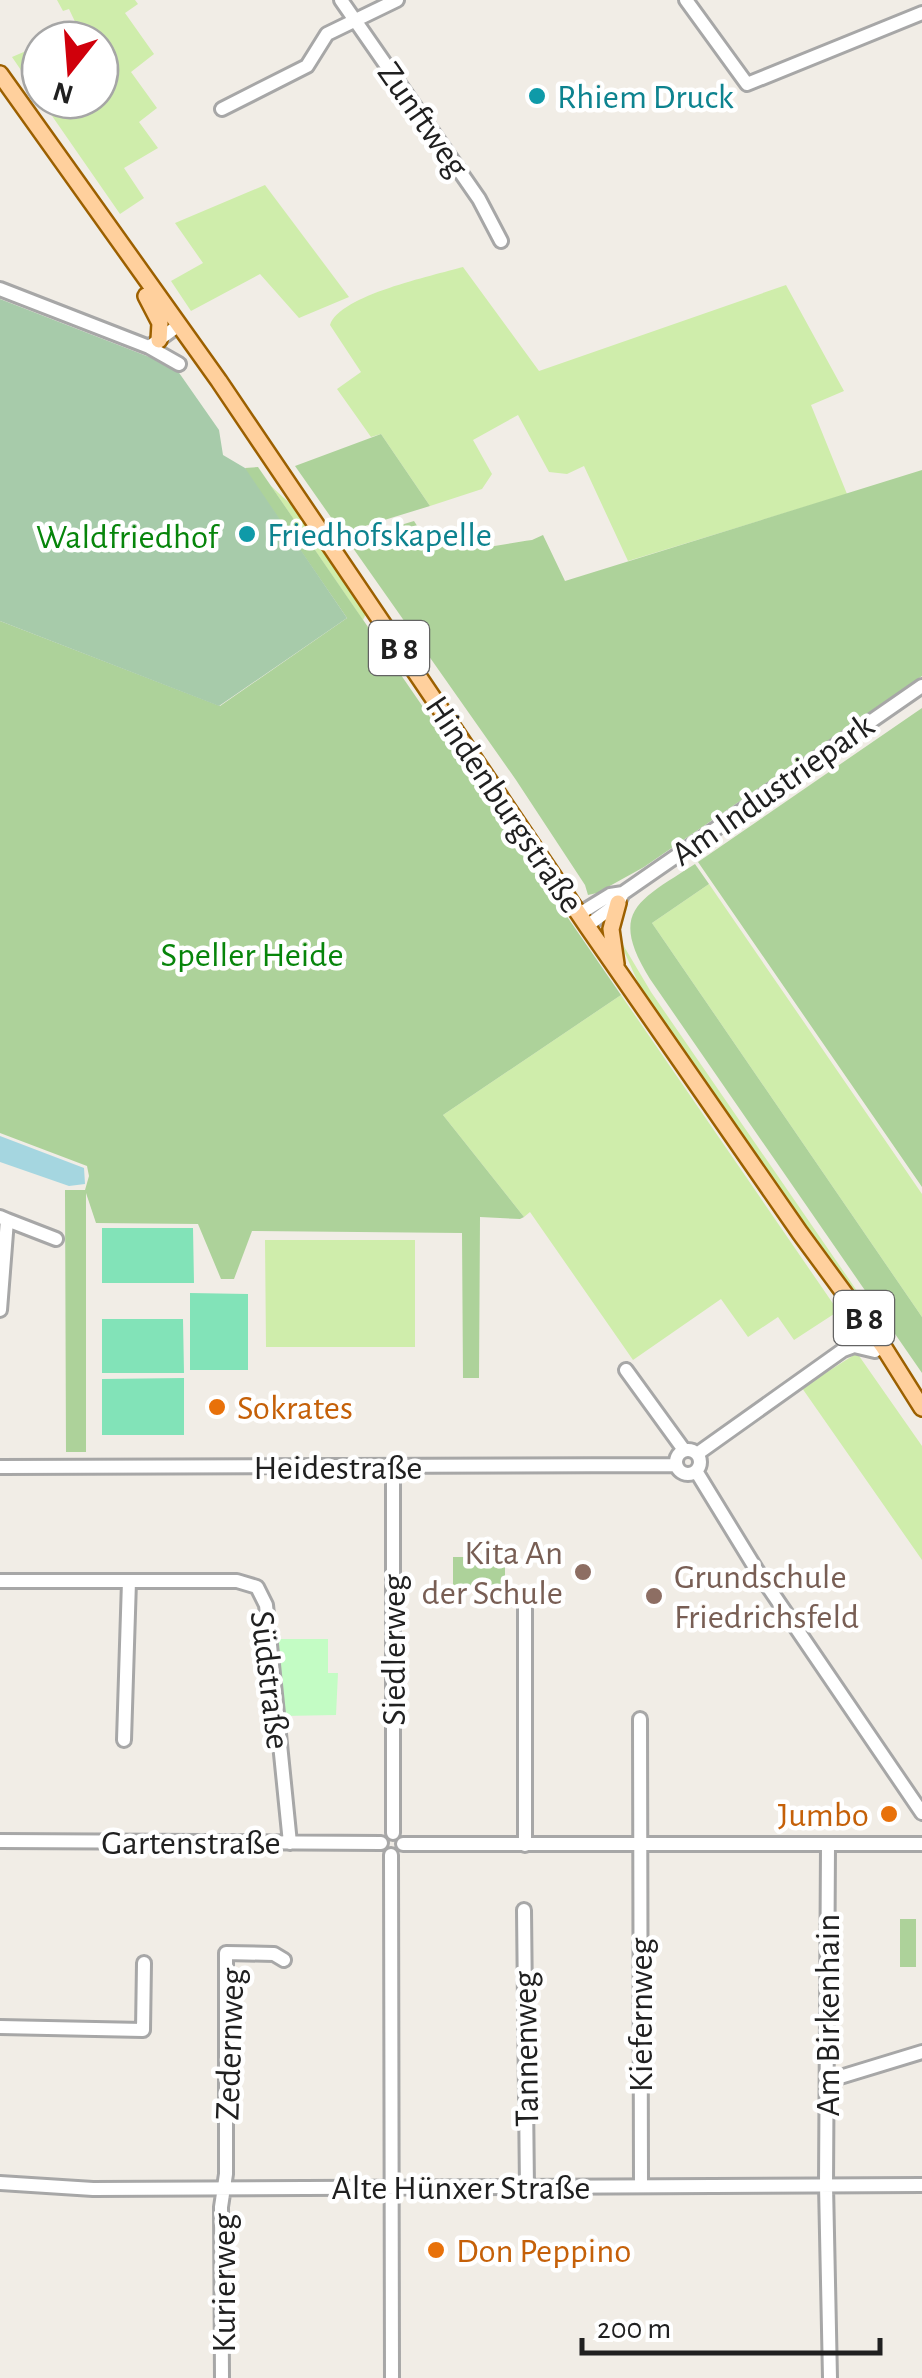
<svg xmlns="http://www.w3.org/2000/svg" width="922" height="2378" font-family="'Alegreya Sans',sans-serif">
<rect width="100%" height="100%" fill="#f1ede6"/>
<path fill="#cfedab" d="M57,0H135L138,4L125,13L154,54L131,72L157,108L139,122L158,148L124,168L144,198L120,214L41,100H100V40H52L78,28L69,9L63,11Z
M40,45V98L12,57Z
M265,185L349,297L299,318L260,274L191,311L171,281L203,263L175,223Z
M463,267L539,371L786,285L844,391L811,405L847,494L628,561L584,466L567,474L549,472L518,415L473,440L492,474L482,489L430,506L381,434L371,437L337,389L361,372L330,325C340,295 432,276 463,267Z
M271,486L298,511L367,612L363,620Z
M709,884L922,1194V1317L652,923Z
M616,933L651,992L866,1304L860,1307L640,987Z
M621,995L834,1305L837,1312L794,1340L778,1317L748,1337L721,1299L633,1360L530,1212L524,1217L443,1115Z
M265,1240H415V1347H266Z
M857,1353L922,1446V1560L802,1388Z"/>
<path fill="#add29a" d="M381,434L430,506L342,533L295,466Z
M258,467L621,995L443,1115L524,1217L520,1219L480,1217L479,1378H463L462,1233L252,1231L234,1279H221L198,1224L96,1223L86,1193V1452H66L65,1190H85L89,1176L87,1166L0,1133V621L220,706L347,618L246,471L245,468Z
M922,470V676L644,867L597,893L588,895L585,885L516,780L348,541L414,521C439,564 491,545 532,540L543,535L565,581Z
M922,708V1187L698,862Z
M695,864L709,884L652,923L922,1317V1373L650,979C608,911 638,901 695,864Z
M453,1557H505V1591H453Z
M900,1919H916V1967H900Z"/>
<path fill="#a7cbaa" d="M0,299L175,367L219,430L223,455L245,468L347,618L219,706L0,621Z"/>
<path fill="#c3fcc4" d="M275,1639H328V1673H338L336,1715L283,1716Z"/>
<path fill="#82e3b8" d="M102,1228H193L194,1283H102Z
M190,1293L248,1294V1370H190Z
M102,1319H183L184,1373H102Z
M184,1378V1435H102V1379Z"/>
<path fill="#a5d6e0" d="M0,1136L84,1168L85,1184L69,1186L0,1162Z"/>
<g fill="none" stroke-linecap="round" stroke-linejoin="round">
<g stroke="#a7a7a7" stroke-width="18">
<path id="minor" d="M341,0L479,199L501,241
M686,0L747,84L922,13
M222,109L307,66L327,34L397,0
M0,289L149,347
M179,364L149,347L179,325
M579,914L610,895L623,893
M587,926L618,903L623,893L922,686
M0,1217L7,1220L0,1310
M7,1220L56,1239
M843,1350L854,1346L875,1351
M626,1370L684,1450
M676 1462a12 12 0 1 1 24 0a12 12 0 1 1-24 0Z
M697,1454L843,1350L851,1339V1317
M0,1467L676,1465
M696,1471L756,1569L922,1813
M0,1581H237L257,1587L266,1605L290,1843
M640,1719L641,2186
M124,1740L129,1581
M393,1833V1467
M0,1841L381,1843
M403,1844H922
M525,1845V1597
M828,1846L826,2185L830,2378
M391,1855L392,2378
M524,1910L527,2189
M0,2027L143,2030L144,1963
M827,2081L922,2052
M0,2183L93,2189L922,2185
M222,2378L221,2207L226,2174V1953L274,1954L284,1960"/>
</g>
<g stroke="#9c6000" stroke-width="20">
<path id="major" d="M0,74L219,381L587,926L800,1233L883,1346L922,1408
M146,296L160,323L159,340
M616,964L611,929L618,903"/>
</g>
<use href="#minor" stroke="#fff" stroke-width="12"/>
<use href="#major" stroke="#ffd09d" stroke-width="15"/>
</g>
<g fill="#0f9aa8" stroke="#fff" stroke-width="4">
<circle cx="537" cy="96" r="10"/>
<circle cx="247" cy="534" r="10"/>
</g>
<g fill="#e8710a" stroke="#fff" stroke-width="4">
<circle cx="217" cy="1407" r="10"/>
<circle cx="889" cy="1814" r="10"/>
<circle cx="436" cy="2250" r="10"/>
</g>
<g fill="#8d6e63" stroke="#fff" stroke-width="4">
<circle cx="583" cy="1572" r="10"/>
<circle cx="654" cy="1596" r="10"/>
</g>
<g text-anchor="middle" stroke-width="9" stroke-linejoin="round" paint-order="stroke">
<g fill="#fff" stroke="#636363" stroke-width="2.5">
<rect x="369" y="621" width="60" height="54" rx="8"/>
<rect x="834" y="1291" width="60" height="54" rx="8"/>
</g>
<g font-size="32" font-weight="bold" fill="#202020">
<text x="399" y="659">B 8</text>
<text x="864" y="1329">B 8</text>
</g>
<g font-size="35" fill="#0d838f" stroke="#fff" text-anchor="start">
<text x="557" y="108">Rhiem Druck</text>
<text x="267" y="546">Friedhofskapelle</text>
</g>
<g font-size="35" fill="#202020" stroke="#fff">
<text transform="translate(424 119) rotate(55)" y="12">Zunftweg</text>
<text transform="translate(772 789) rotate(-35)" y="12">Am Industriepark</text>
<text transform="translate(505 804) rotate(56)" y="12">Hindenburgstraße</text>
<text x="338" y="1479">Heidestraße</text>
<text transform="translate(393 1650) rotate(-90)" y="12">Siedlerweg</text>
<text transform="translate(271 1680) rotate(83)" y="12">Südstraße</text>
<text x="191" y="1854">Gartenstraße</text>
<text transform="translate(640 2015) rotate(-90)" y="12">Kiefernweg</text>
<text transform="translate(827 2015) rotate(-90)" y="12">Am Birkenhain</text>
<text transform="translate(229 2044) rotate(-88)" y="12">Zedernweg</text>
<text transform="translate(525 2049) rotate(-91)" y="12">Tannenweg</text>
<text x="461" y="2199">Alte Hünxer Straße</text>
<text transform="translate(223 2283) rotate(-90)" y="12">Kurierweg</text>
</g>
<g font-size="35" fill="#07850b" stroke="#fff">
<text x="127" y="548">Waldfriedhof</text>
<text x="252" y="966">Speller Heide</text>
</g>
<g font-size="35" fill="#c56008" stroke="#fff" text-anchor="start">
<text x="237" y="1419">Sokrates</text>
<text x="869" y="1826" text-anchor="end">Jumbo</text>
<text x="456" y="2262">Don Peppino</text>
</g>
<g font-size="35" fill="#785e54" stroke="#fff" text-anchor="end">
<text x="563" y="1564">Kita An<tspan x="563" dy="40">der Schule</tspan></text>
<text x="674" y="1588" text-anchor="start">Grundschule<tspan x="674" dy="40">Friedrichsfeld</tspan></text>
</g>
</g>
<g transform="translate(70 70) rotate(197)"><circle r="48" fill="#ffffff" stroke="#a6a6a6" stroke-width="2.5"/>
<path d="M0-8L18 38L0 25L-18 38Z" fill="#d0000b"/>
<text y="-15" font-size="28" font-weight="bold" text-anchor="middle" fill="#202020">N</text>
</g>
<path d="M582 2338v15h298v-15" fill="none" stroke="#202020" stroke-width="5"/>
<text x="597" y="2338" font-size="30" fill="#202020" stroke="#ffffff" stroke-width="8" paint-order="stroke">200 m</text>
</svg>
